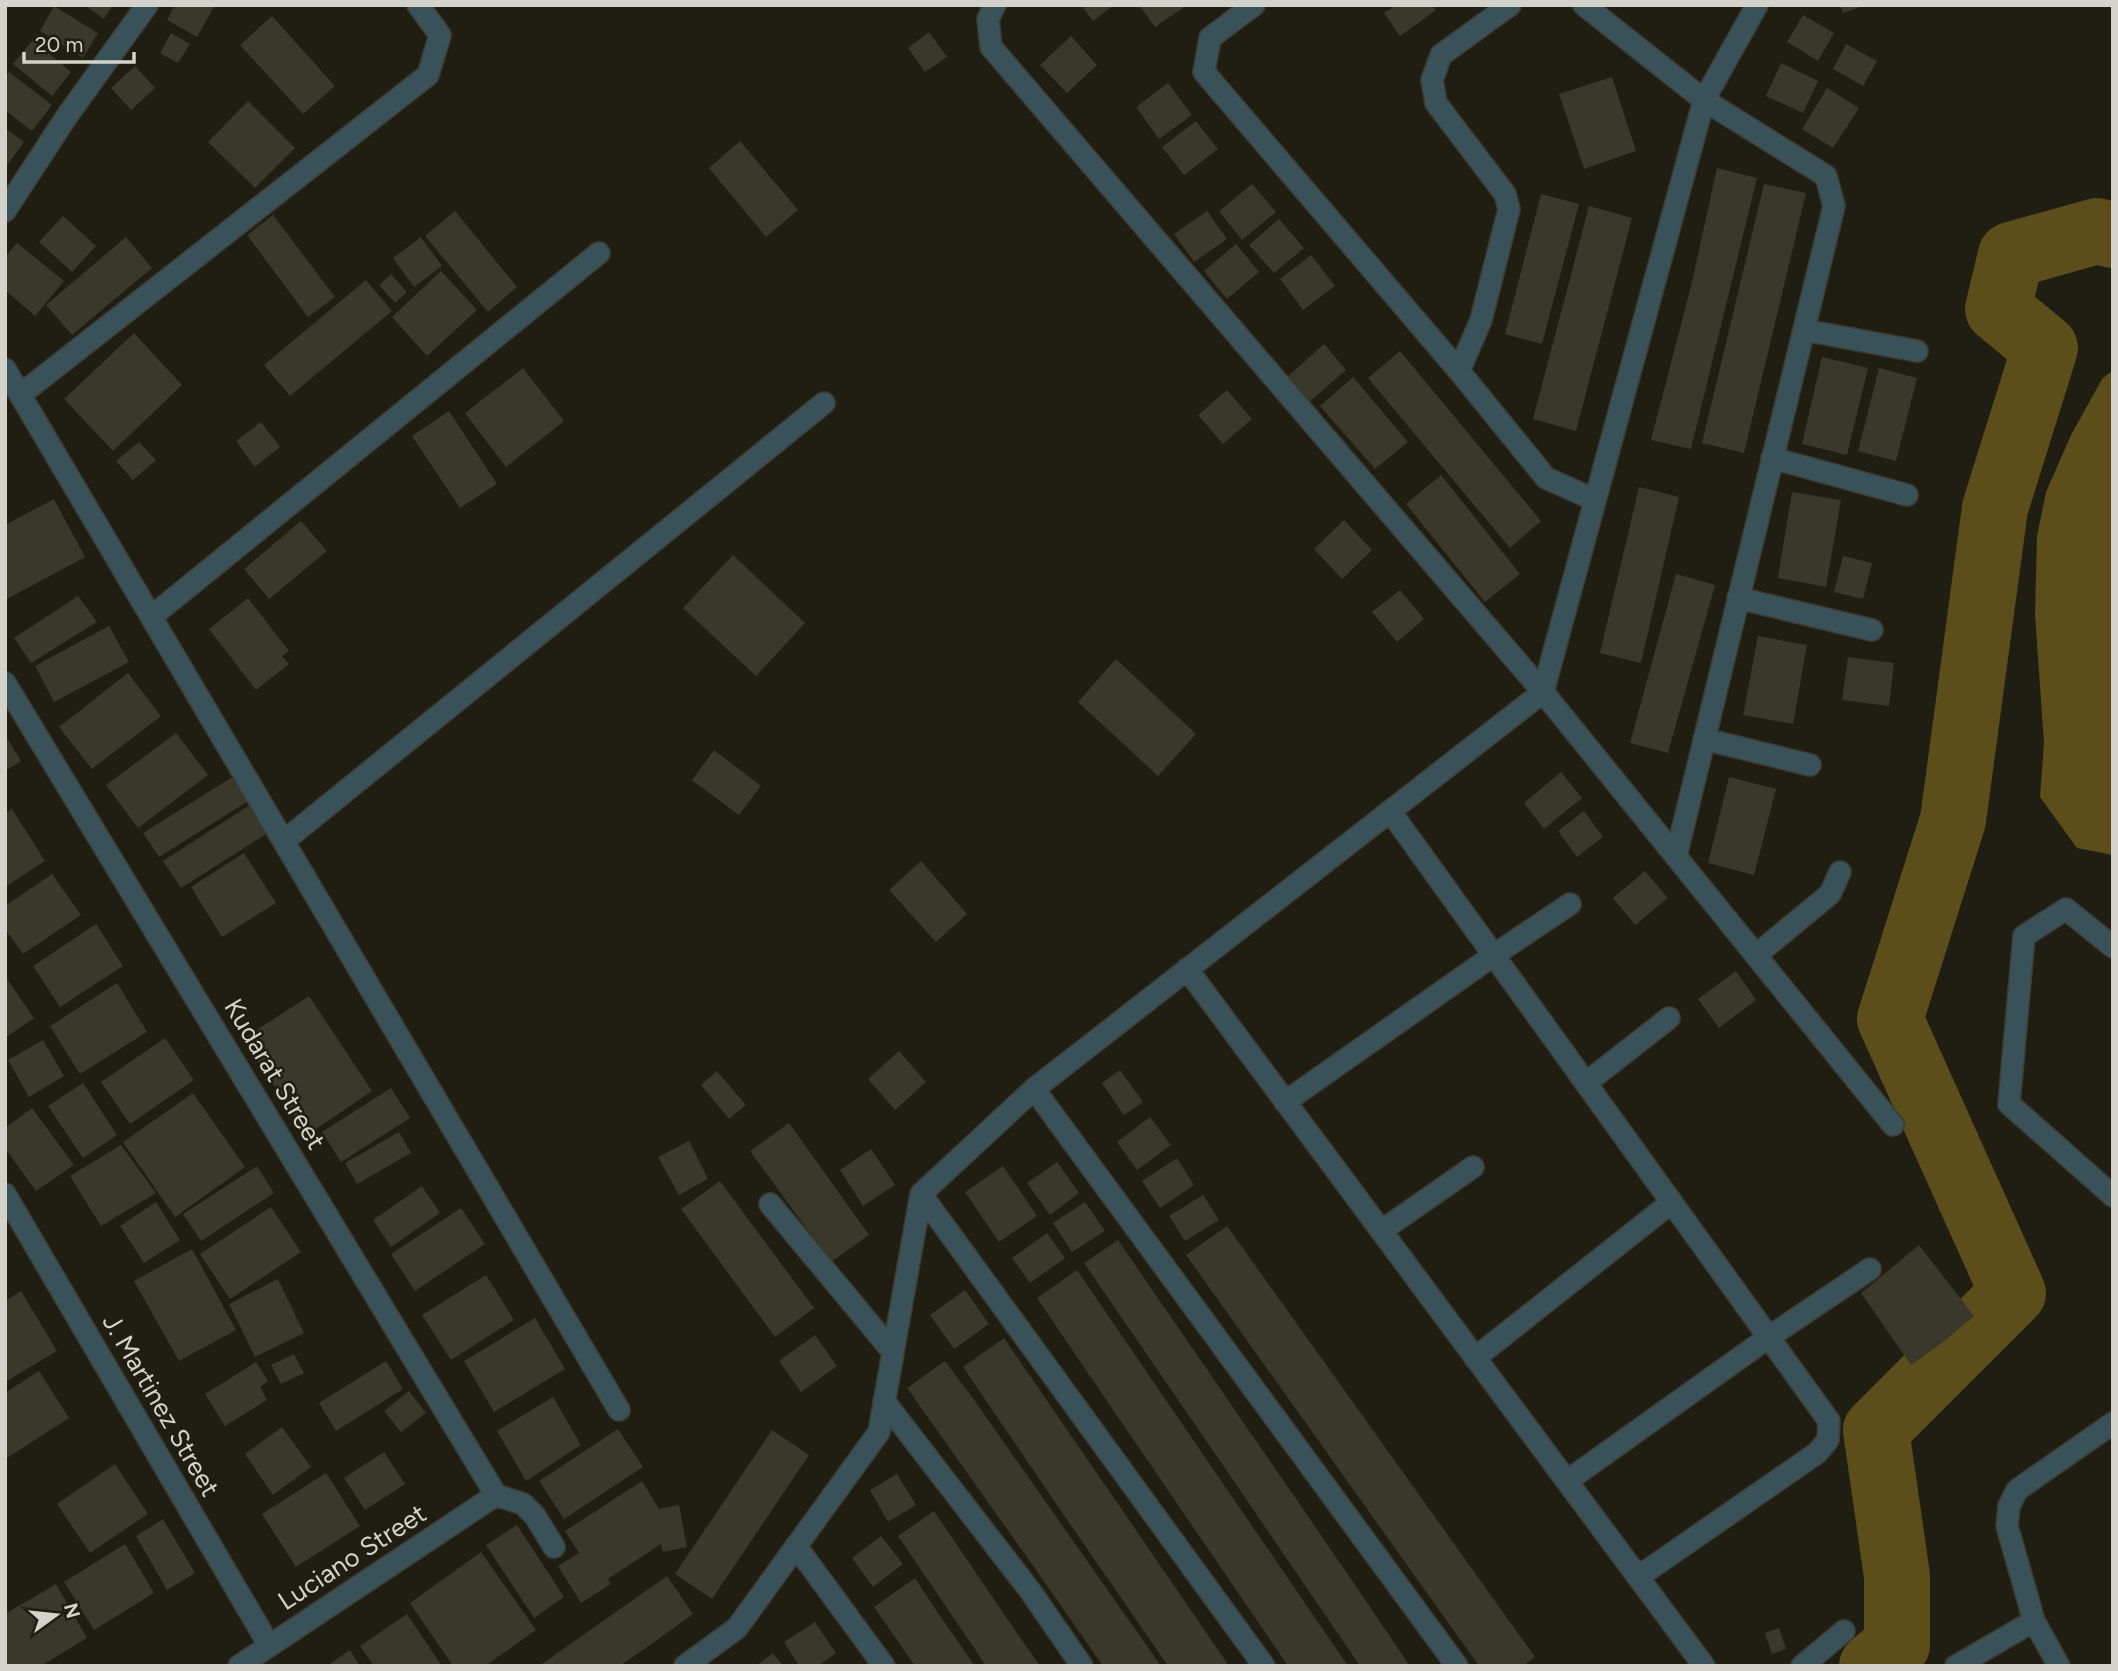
<svg xmlns="http://www.w3.org/2000/svg" width="2118" height="1671" font-family="Figtree,sans-serif">
<rect width="100%" height="100%" fill="#201e13"/>
<path fill="#5b4e1a" d="M2113,370V855L2077,848L2040,797L2044,743L2035,615L2037,536L2046,492L2071,435L2102,379Z"/>
<g fill="none" stroke-linecap="round" stroke-linejoin="round">
<path stroke="#5b4e1a" stroke-width="66" d="M1872,1666L1897,1645V1576L1876,1430L2013,1293L1890,1019L1953,820L1995,508L2045,348L1998,309L2011,255L2097,231L2113,235"/>
</g>
<path fill="#3a372b" d="M84,5H113L104,19Z
M175,5H215L197,37L167,20Z
M1081,5H1114L1093,21Z
M1139,5H1187L1155,27Z
M1396,5H1432L1436,10L1400,36L1384,13Z
M1840,5H1863V6L1843,13Z
M54,6L98,33L83,58L40,31Z
M1803,15L1834,33L1818,61L1787,42Z
M272,16L335,86L303,114L240,45Z
M929,32L947,57L925,72L908,48Z
M171,33L190,44L178,63L160,53Z
M1071,36L1097,65L1067,93L1040,65Z
M33,40L71,72L52,96L13,64Z
M1846,44L1877,61L1863,86L1833,69Z
M1781,63L1818,81L1803,113L1766,96Z
M135,66L155,88L131,110L111,88Z
M9,72L52,105L32,131L5,110V77Z
M1612,77L1636,151L1584,169L1559,94Z
M1168,83L1192,115L1159,139L1136,107Z
M1827,88L1859,108L1833,148L1802,129Z
M248,101L295,148L255,188L208,142Z
M1196,121L1218,149L1184,175L1162,147Z
M5,128L24,142L7,165L5,164Z
M740,141L798,210L766,237L709,168Z
M1717,168L1757,178L1691,449L1651,440L1692,282Z
M1252,184L1276,212L1242,240L1219,211Z
M1764,184L1806,193L1744,453L1702,443Z
M1541,194L1579,204L1542,344L1505,334Z
M1589,206L1632,218L1576,431L1533,419Z
M455,211L517,287L488,312L425,236Z
M1207,211L1227,239L1194,262L1174,234Z
M273,215L335,297L308,317L247,235Z
M63,216L96,246L72,272L39,242Z
M1279,219L1304,248L1274,273L1249,245Z
M126,237L152,268L72,335L46,305Z
M421,237L442,266L414,287L393,258Z
M17,243L64,281L35,316L5,290V257Z
M1236,244L1259,272L1227,299L1204,271Z
M1311,255L1335,286L1303,310L1280,279Z
M441,271L477,310L427,356L392,317Z
M391,274L407,292L395,303L379,285Z
M366,280L392,311L290,396L264,365Z
M134,333L182,385L113,451L64,399Z
M1324,344L1346,370L1308,403L1286,378Z
M1400,351L1541,521L1510,548L1368,378Z
M1822,357L1868,368L1847,455L1802,444Z
M523,368L564,421L506,467L465,413Z
M1879,368L1917,378L1896,461L1858,451Z
M1353,377L1408,442L1375,469L1320,406Z
M1227,390L1252,419L1223,444L1198,415Z
M449,411L497,484L460,508L412,436Z
M261,422L280,447L255,467L236,441Z
M139,442L156,460L133,480L116,461Z
M1441,475L1520,574L1485,602L1406,504Z
M1639,487L1679,497L1641,663L1600,653Z
M1792,492L1841,500L1826,587L1778,578Z
M54,499L85,557L5,600V525Z
M1344,520L1372,550L1342,579L1314,549Z
M301,521L327,551L269,599L244,569Z
M733,555L805,623L756,676L683,608Z
M1843,556L1872,563L1863,599L1834,592Z
M1676,574L1715,585L1668,753L1630,743Z
M1400,590L1424,619L1397,642L1372,612Z
M78,596L97,622L31,663L14,638Z
M248,598L289,651L282,656L289,664L256,690L209,629Z
M109,626L129,662L54,702L35,666Z
M1758,636L1807,645L1793,724L1743,715Z
M1848,657L1894,663L1889,706L1842,700Z
M1116,659L1196,734L1158,776L1078,702Z
M128,673L161,716L92,769L59,727Z
M176,733L208,775L138,828L106,785Z
M8,740L21,761L5,771V742Z
M714,750L761,786L739,815L692,780Z
M1561,772L1582,798L1544,829L1524,803Z
M237,774L253,798L159,857L143,833Z
M1729,777L1776,789L1754,875L1708,863Z
M253,803L271,831L181,888L163,861Z
M12,809L45,861L5,887V813Z
M1584,811L1603,837L1577,857L1558,831Z
M244,853L276,903L222,937L191,887Z
M921,861L967,914L936,942L889,890Z
M1645,871L1668,898L1635,925L1613,898Z
M52,874L81,915L23,954L5,929V906Z
M96,924L123,966L60,1007L33,966Z
M1736,971L1756,1000L1719,1028L1698,999Z
M5,976L34,1018L5,1038Z
M117,983L147,1032L80,1074L50,1026Z
M309,996L372,1091L307,1135L243,1039Z
M165,1038L194,1080L130,1124L101,1082Z
M43,1040L64,1076L29,1097L8,1060Z
M899,1051L926,1082L895,1110L868,1079Z
M1120,1070L1143,1102L1124,1115L1102,1083Z
M717,1071L746,1105L729,1119L701,1085Z
M83,1083L117,1135L83,1158L48,1106Z
M391,1088L410,1118L341,1162L322,1132Z
M193,1093L245,1167L175,1217L123,1142Z
M32,1108L74,1165L36,1191L5,1148V1128Z
M1150,1117L1171,1145L1137,1170L1117,1142Z
M789,1123L869,1235L831,1262L750,1151Z
M399,1132L411,1153L357,1184L345,1163Z
M689,1141L708,1179L679,1195L658,1157Z
M121,1145L156,1193L101,1226L70,1176Z
M871,1149L895,1185L863,1206L840,1170Z
M1177,1158L1194,1185L1160,1208L1142,1181Z
M1057,1162L1079,1193L1050,1215L1027,1183Z
M257,1166L274,1193L201,1241L183,1214Z
M1003,1166L1037,1216L999,1242L965,1192Z
M720,1181L814,1308L775,1337L681,1209Z
M422,1186L440,1213L391,1247L373,1220Z
M1203,1195L1219,1220L1185,1241L1169,1216Z
M156,1202L180,1240L144,1263L120,1226Z
M1085,1202L1105,1231L1072,1252L1053,1223Z
M271,1207L301,1252L230,1299L200,1254Z
M461,1208L485,1244L415,1291L391,1254Z
M1227,1226L1535,1657L1523,1666H1479L1186,1255Z
M1047,1233L1065,1258L1030,1283L1012,1258Z
M1118,1240L1338,1560L1410,1666H1360L1231,1477L1084,1263Z
M1919,1245L1974,1316L1943,1342L1911,1365L1861,1293Z
M192,1249L236,1330L179,1361L134,1281Z
M1077,1270L1198,1447L1348,1666H1288L1109,1404L1037,1298Z
M486,1275L514,1320L451,1360L422,1315Z
M278,1279L304,1333L255,1357L229,1304Z
M965,1290L989,1324L954,1349L930,1315Z
M21,1291L57,1351L5,1382V1301Z
M535,1318L565,1369L494,1412L464,1361Z
M815,1335L837,1366L801,1392L779,1361Z
M1004,1338L1173,1584L1229,1666H1168L1059,1508L963,1367Z
M294,1354L304,1373L281,1384L271,1365Z
M386,1361L403,1389L336,1431L319,1403Z
M945,1361L972,1397L1161,1666H1103L1036,1570L907,1388Z
M256,1362L268,1381L260,1387L267,1400L225,1426L205,1394Z
M39,1371L69,1418L7,1458L5,1454V1393Z
M409,1391L426,1413L401,1432L384,1411Z
M553,1397L581,1445L526,1481L497,1431Z
M282,1427L311,1467L273,1495L245,1454Z
M618,1429L643,1467L564,1519L539,1481Z
M772,1430L809,1455L712,1599L675,1574Z
M384,1452L405,1484L365,1510L344,1478Z
M115,1464L148,1514L90,1553L57,1504Z
M326,1473L360,1526L296,1567L262,1514Z
M897,1474L916,1505L888,1522L870,1490Z
M642,1481L659,1509L679,1505L687,1547L663,1552L661,1544L608,1579L611,1584L581,1603L558,1566L579,1553L565,1531Z
M934,1511L1006,1617L1040,1666H986L970,1642L898,1536Z
M163,1519L195,1573L167,1590L136,1536Z
M517,1525L564,1597L534,1618L486,1545Z
M881,1536L903,1564L873,1587L852,1558Z
M125,1544L154,1593L94,1630L64,1582Z
M481,1552L536,1630L485,1666H453L410,1603Z
M667,1576L693,1614L657,1640L620,1666H539Z
M915,1578L938,1613L975,1666H915L874,1607Z
M56,1584L87,1638L41,1666H5V1614Z
M407,1614L442,1666H374L360,1646Z
M815,1622L836,1653L818,1666H799L784,1642Z
M1779,1628L1786,1649L1772,1654L1765,1633Z
M350,1650L360,1666H327Z
M773,1653L783,1666H756Z"/>
<g fill="none" stroke-linecap="round" stroke-linejoin="round">
<g stroke="#3d3b30" stroke-width="24">
<path id="minor" d="M995,5L988,19L991,47L1543,692L1893,1125
M1254,5L1210,38L1204,72L1459,371L1546,478L1595,500
M1584,5L1704,100L1826,176L1834,206L1676,856
M5,211L67,116L147,5
M1804,330L1917,351
M5,369L619,1410
M1459,371L1481,320L1509,209L1505,194L1436,103L1432,80L1441,55L1510,5
M20,395L428,75L440,35L418,5
M1772,458L1907,495
M1738,598L1872,630
M151,617L599,253
M5,683L496,1495
M1704,739L1810,765
M1390,811L1829,1421L1828,1440L1817,1453L1638,1577
M284,841L824,403
M2113,947L2066,909L2024,936L2009,1104L2113,1196
M1756,955L1830,894L1840,872
M1187,969L1704,1666
M1586,1083L1669,1018
M1034,1089L1457,1666
M1285,1102L1494,955L1570,904
M5,1194L269,1645
M921,1194L1264,1666
M770,1204L893,1352
M1381,1231L1473,1167
M1475,1358L1672,1202
M884,1401L1031,1592L1082,1666
M1567,1481L1769,1337L1870,1269
M496,1495L523,1504L535,1516L554,1547
M796,1546L884,1666
M2034,1621L2059,1666
M239,1666L496,1495
M685,1666L737,1628L879,1432L921,1194L1034,1089L1543,692L1704,100L1757,5
M1802,1666L1844,1631
M1956,1666L2034,1621L2007,1526L2009,1506L2017,1490L2113,1423"/>
</g>
<use href="#minor" stroke="#395259" stroke-width="21"/>
</g>
<g text-anchor="middle" stroke-width="5" stroke-linejoin="round" paint-order="stroke">
<g font-size="26" fill="#d4d3cb" stroke="#201e13">
<text transform="translate(275 1074) rotate(59)" y="9">Kudarat Street</text>
<text transform="translate(161 1405) rotate(60)" y="9">J. Martinez Street</text>
<text transform="translate(352 1557) rotate(-33)" y="9">Luciano Street</text>
</g>
</g>
<rect width="2118" height="1671" fill="none" stroke="#d4d3cb" stroke-width="14"/>
<g transform="translate(56 1615) rotate(75)" stroke="#201e13" stroke-width="5" paint-order="stroke">
<path d="M0-5L12 26L0 18L-12 26Z" fill="#d4d3cb"/>
<text y="-10" font-size="19" font-weight="bold" text-anchor="middle" fill="#d4d3cb">N</text>
</g>
<path d="M24 52v10h110v-10" fill="none" stroke="#d4d3cb" stroke-width="3.5"/>
<text x="35" y="52" font-size="21" fill="#d4d3cb" stroke="#201e13" stroke-width="5" paint-order="stroke">20 m</text>
</svg>
